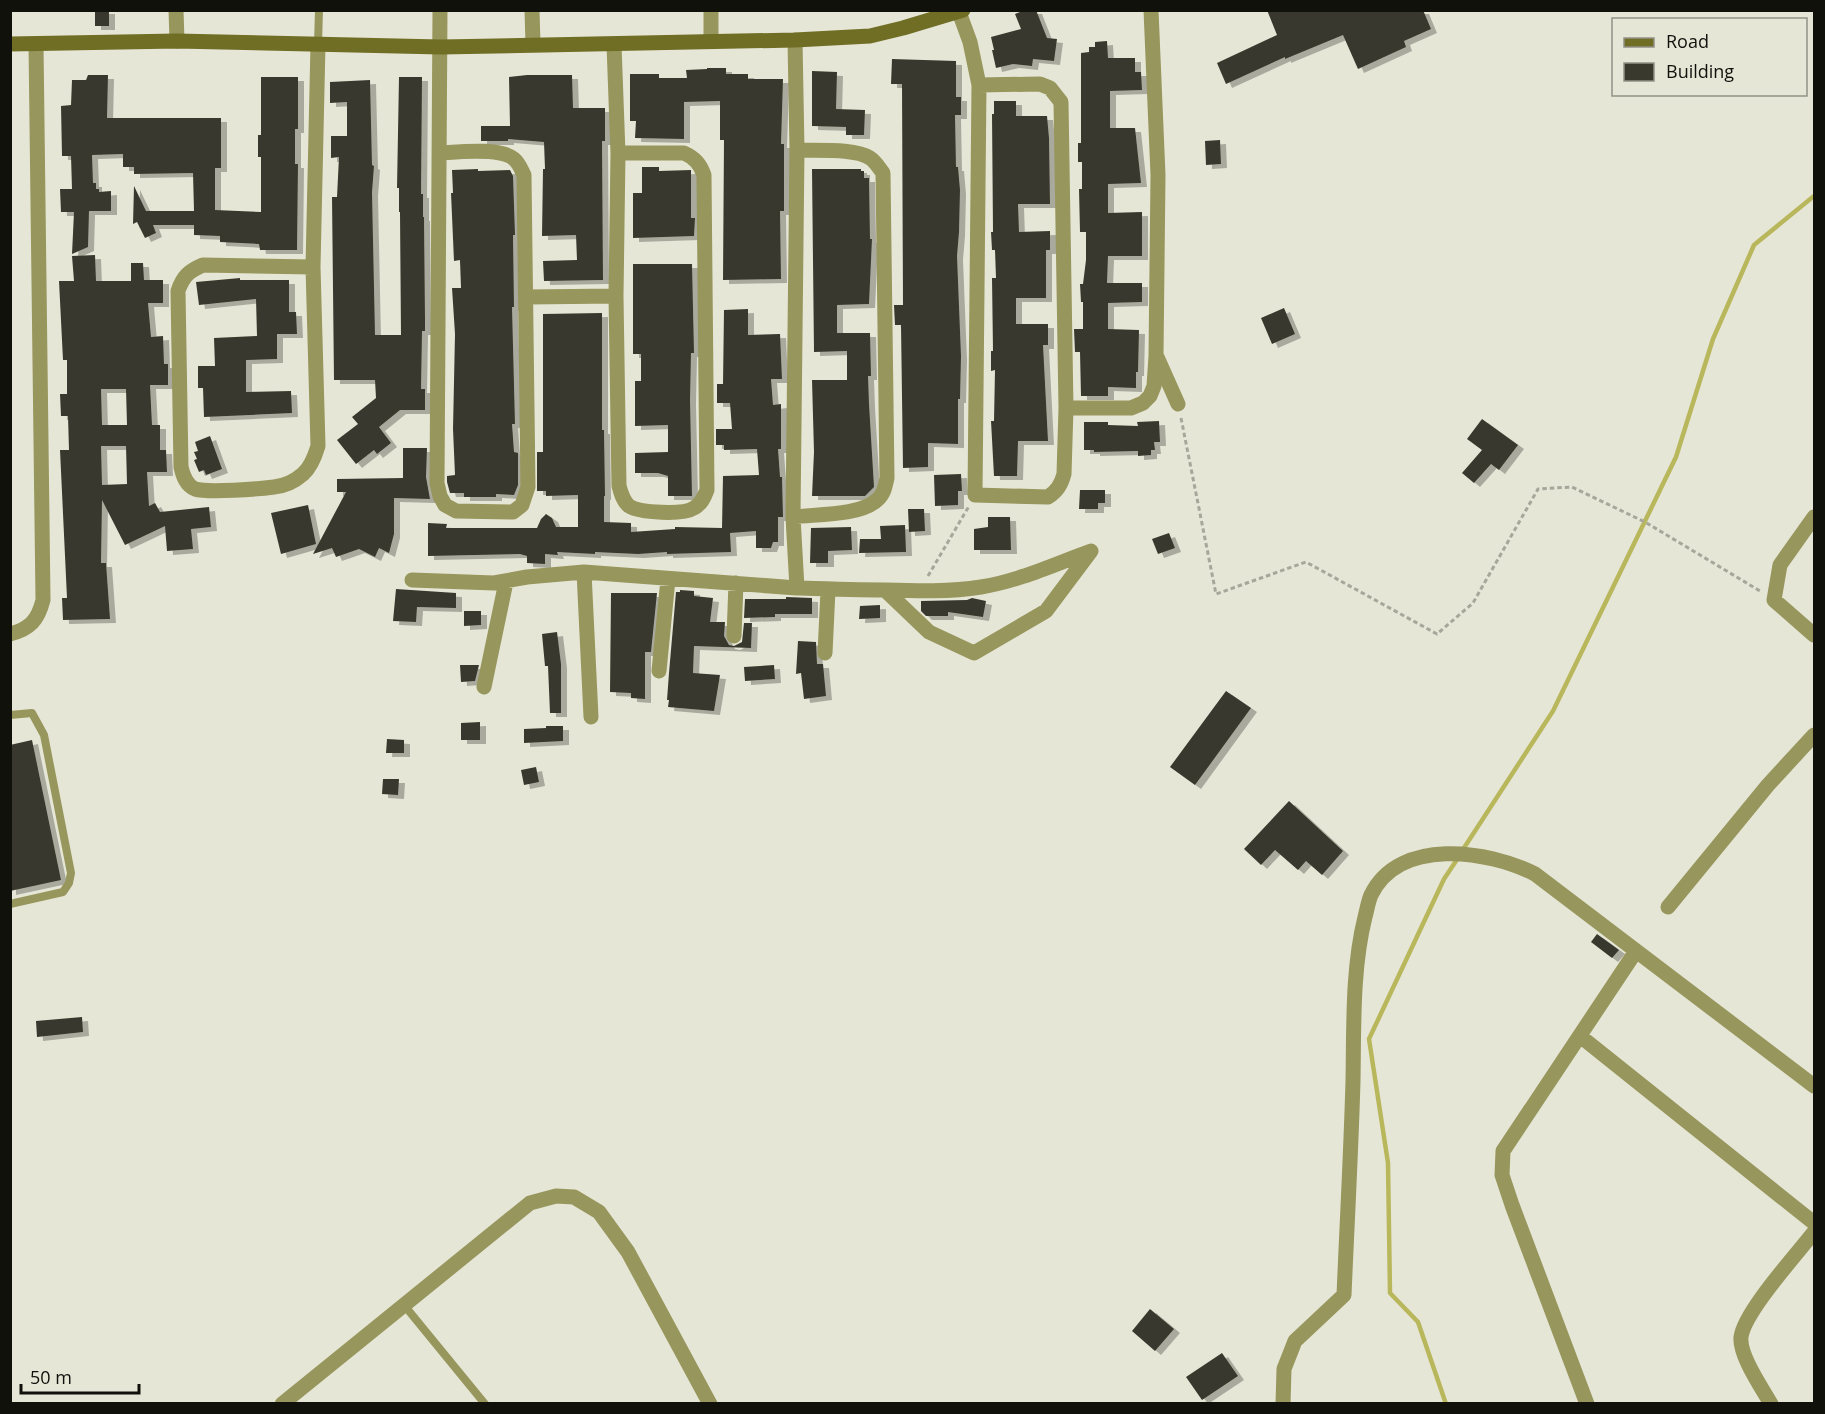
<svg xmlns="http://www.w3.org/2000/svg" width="1825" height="1414" font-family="'Open Sans',sans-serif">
<defs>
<filter id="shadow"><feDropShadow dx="6" dy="4" stdDeviation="0" flood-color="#0004"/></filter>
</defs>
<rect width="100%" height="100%" fill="#e6e6d7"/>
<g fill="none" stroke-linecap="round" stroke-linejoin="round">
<path stroke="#b9b75c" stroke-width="4.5" d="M1462,851L1553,711L1676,457L1713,339L1754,245L1814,196
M1446,1404L1418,1322L1390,1293L1388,1163L1369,1039L1444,879L1458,858"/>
</g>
<path fill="#39392d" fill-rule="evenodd" filter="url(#shadow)" d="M95,10H109V26H95Z
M1025,10H1036L1047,38L1057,39L1054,61L1033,59L1032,66L1013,64L996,68L992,50H994L991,37L1021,29L1015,14Z
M1267,10H1423L1431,29L1404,41L1406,47L1358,69L1343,35L1285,59V57L1226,84L1217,63L1277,35Z
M1107,41L1108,58H1135V72H1141L1142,90L1110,91V128H1135L1141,183L1108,184V213L1142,212V256H1108L1107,283H1142V302L1108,303V329L1139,330L1138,372H1136V388L1108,387V396H1081L1080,352H1075L1074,329H1083V302H1081L1080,284H1083L1086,260V232H1080L1079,189H1082V162H1078V143H1081V53L1089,52V47H1095V42Z
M892,59L956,61V97H961V115H955L956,167H958L960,190L959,232L957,256L961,356L960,399H958V444L928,443V467L903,468L901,325H895L894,305H903L902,84H891Z
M707,68H726V74H748V79H783L781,144H784V211H780L781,279L723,280L724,140H720V101L684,102V139L635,138L636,121H630V74H659V78H687L686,70L707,69Z
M812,71L837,72L836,109L865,110L864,135H846V127L812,126Z
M88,75H108L107,118H221V168H215V210L261,212V157H258V135H261V77H298V129H295V164H298L297,250H260L259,244L220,242V236L194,235V225H153L156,233L145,238L137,222L133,224L134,186L146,211H194L193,173L134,174V167H123V154L92,155L93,183H96V189H99V192L111,191V211H89L88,247L72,254L74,212H61L60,189H72L71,156H62L61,106L71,105L72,80H86Z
M527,75H572L573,108H605V141H602L603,280L544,281L543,261L577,260L576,235L542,236L543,169H545L544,142L508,139V141H481V126H510L509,77Z
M399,77H422L421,194H423V217H424L425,319V331H422L421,389H425V410H400L379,427L391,443L377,454L374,450L356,464L337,440L358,424L352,417L376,398L375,380H334L332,197H337L339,157L331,158V136H347V102L330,103V82L370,80L372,165L374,166L372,192L375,335H401L400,212H399V188H397Z
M994,101H1016V116H1047L1049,138L1050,204H1018L1019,232L1050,231V250H1046V298H1016V324H1048V345H1043L1048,441H1018L1017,476H994L991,421H994L995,370L991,371V351H993L992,278H996L995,250H992L991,232H993L992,114H994Z
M1220,140L1221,164L1206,165L1205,141Z
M642,167H659V171L691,170V218H695L694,236L633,238V193H642Z
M478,169V171L510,170L513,176L515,235H513L514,307H512L515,424H512L514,452L518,453V485L514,495L496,494V497H464V493H450L447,482V476L455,475L453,429L455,334L452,288H461L460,260L454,261L451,193H453L452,170Z
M812,169H861V171H864V178H869L870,239H872L869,304L837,305V333H870L871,376H868L869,404L874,487L865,496H812L814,452L812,380H847V351L814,352Z
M95,255L96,281H131V263H143L144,280H163V303H148L151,337L163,336L164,364H168V385H150L152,425H160V450H166L167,472H147L149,506L155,503L160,512L209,507L211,527L191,529L193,549L167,551L165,526L125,545L102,500L101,563H106L110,619L63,620L62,598H67L60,450H69L68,416H61L60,394H67V360H63L59,281H74L72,256ZM101,389H126L127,425H102ZM101,446H126L127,484L102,485Z
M633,264H692L694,353H691L690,400L692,496H668V476L658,473H635V453L668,452V425L635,426V381H641V354H633Z
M240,278V280H289V312H296L297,334H277V359L246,360V392L291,391L292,413L204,417L203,388H198V366H215L214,338L257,336L256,299L199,305L196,282Z
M1284,308L1295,334L1272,344L1261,318Z
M748,309V335L780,334L782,379H771L773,405L781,404V449H778L780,477H782L783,517H778V542H773L771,548H756V531L730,533L731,552L667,554V552L638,554L595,552V554L557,552L558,555L545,554V564L527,563V556L520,554L428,556V523L447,524L446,528H537L541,519L546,514L552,518L556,527H578V495L546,496V491H537V452H543V314L602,313V430H604L605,496H604V522L631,523V532L675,529V527L722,528L723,476L759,475L757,449L724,450V445H716V429H732L730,403H717V384H723L724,310Z
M1482,419L1518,445L1499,470L1491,464L1474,483L1462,473L1482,450L1467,439Z
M1159,421L1160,442H1154L1155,450H1151V455L1138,456V451L1094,452V450H1084V422H1108V425L1138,426L1137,422Z
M210,436L222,469L206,475L204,470L199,472L194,460L197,459L194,452L198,451L195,442Z
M403,448H427L426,477L430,499L394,498V534L389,553L379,548L375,557L359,549L336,557L332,548L313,554L346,492H337V479L403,478Z
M961,474L962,491H958V505L935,506L934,475Z
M1080,490H1105V503H1098V509H1079Z
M308,505L316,544L281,554L271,513Z
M908,509H924L925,531L909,532Z
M988,517H1010L1011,550H974V529L988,527Z
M905,525L906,552L859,553L860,539H881L880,526Z
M851,527L852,550L828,551V563H810L811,528Z
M1169,533L1175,548L1158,554L1152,539Z
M396,589L456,593V608L417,607L416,622L393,621Z
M680,590L694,591V596L713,598L710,622H725L724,636L729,645L734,646L742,642L744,623H752L751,648L694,646L693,673L720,675L714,711L668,707L669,700H667L669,673L676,592H680Z
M611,593H657L651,652H645V699L631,698V693L610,692Z
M786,597L812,598V614H775V617L744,618L745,599H786Z
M972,598L986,601L983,617L948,612V616H926L921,611V601L967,600Z
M880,605V618L859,619L860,606Z
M464,611H481V625L464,626Z
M557,632L561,664V713H550L548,666H545L542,634Z
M798,641L816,642L817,664H823L826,696L804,699L801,673L796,674Z
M460,665H479L475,681L461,682Z
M774,665L775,679L745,681L744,667Z
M1226,691L1251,708L1195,785L1170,767Z
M480,722V740H461V723Z
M546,726H563V741L524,743V729L546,728Z
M387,739L404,740V753H386Z
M32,740L61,880L10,891V745Z
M536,767L539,782L524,785L521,770Z
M383,779H399L398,795L382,794Z
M1289,801L1343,851L1322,875L1306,861L1298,870L1275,850L1261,865L1244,849Z
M1597,934L1619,950L1612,958L1591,942Z
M82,1017L83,1032L37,1037L36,1021Z
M1150,1309L1174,1329L1155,1351L1132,1331Z
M1222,1353L1238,1376L1202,1400L1186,1377Z"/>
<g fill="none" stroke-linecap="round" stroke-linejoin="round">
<path stroke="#a6a69a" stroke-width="3" stroke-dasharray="4.5 3" stroke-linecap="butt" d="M1181,418L1216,594L1306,562L1437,634L1473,603L1538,489L1572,487L1645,522L1760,591
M928,576L969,506"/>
<path stroke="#97965c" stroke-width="8" d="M318,44L319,10
M10,715L32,713L44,735L71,873L69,883L63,892L10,904
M404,1305L485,1404"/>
<path stroke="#97965c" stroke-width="15" d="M176,10L177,41
M532,10L533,44
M711,10V40
M959,12L970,42L979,85L975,495L1048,497C1057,491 1061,485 1064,474L1066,408L1061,102L1050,88L1040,84L979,85
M795,40L797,150L793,517L797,588
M614,45L618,153L616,296L619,486C621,493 623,501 629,506C640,513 683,515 694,508C701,504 704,498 707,490L704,175C700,164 695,158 684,153H618
M440,153C458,152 501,147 514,159C519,163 521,169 524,175L528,487L522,505L513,512L456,511L445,505L440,496L437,483L440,10
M313,267L203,265C189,271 183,276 178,291L181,467C183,476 186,485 195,489C208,493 259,489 274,487C284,486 295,481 303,474C311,467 315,456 318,446L313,267L318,44
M527,297L616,296
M1157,357L1178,404
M1066,408H1131L1143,403L1150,396L1154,386L1156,356L1158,175L1151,10
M793,517C816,514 860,516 877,500C884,494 885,487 887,478L883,173C879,168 876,162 870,158C855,148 816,151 797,150
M1814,517L1780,565L1774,600L1814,635
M584,572L591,717
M412,580L494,583L527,577L584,572L797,588C827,589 856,590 885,590C917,591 950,592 981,587C1019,581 1055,564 1091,551L1046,611L974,653L929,632L885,590
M10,634C30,629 38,620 43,600L36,44
M734,636L736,583
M825,653L828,590
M659,671L668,579
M484,687L506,582
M1668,907L1768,785L1814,735
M1580,1036L1814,1223
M282,1404L530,1203L556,1196L574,1197L599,1212L628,1252L710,1404
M1283,1404L1284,1369L1295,1341L1344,1295C1347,1224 1351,1152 1353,1081C1354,1027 1352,969 1365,917C1367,910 1368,902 1371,895C1399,837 1488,850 1535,874L1814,1086
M1587,1404L1512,1205L1502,1175L1503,1151L1636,951
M1771,1404C1762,1388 1739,1355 1741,1337C1744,1312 1797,1254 1814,1232"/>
<path stroke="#706e24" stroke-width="15" d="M10,44L177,41L441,47L795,40L870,36L903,28L963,10"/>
</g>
<rect width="1825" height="1414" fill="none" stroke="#11110c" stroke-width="24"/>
<rect x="1612" y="18" width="195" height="78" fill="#e6e6d7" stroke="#919186" stroke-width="1.5"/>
<rect x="1624" y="38" width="30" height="9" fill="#706e24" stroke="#919186" stroke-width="1.5"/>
<text x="1666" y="48" font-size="18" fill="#11110c">Road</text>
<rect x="1624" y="63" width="30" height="18" fill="#39392d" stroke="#919186" stroke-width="1.5"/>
<text x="1666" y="78" font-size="18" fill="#11110c">Building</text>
<path d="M21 1384v9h118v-9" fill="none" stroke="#11110c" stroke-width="3"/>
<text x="30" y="1384" font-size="18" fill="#11110c" stroke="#e6e6d7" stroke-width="4.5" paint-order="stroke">50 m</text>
</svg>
